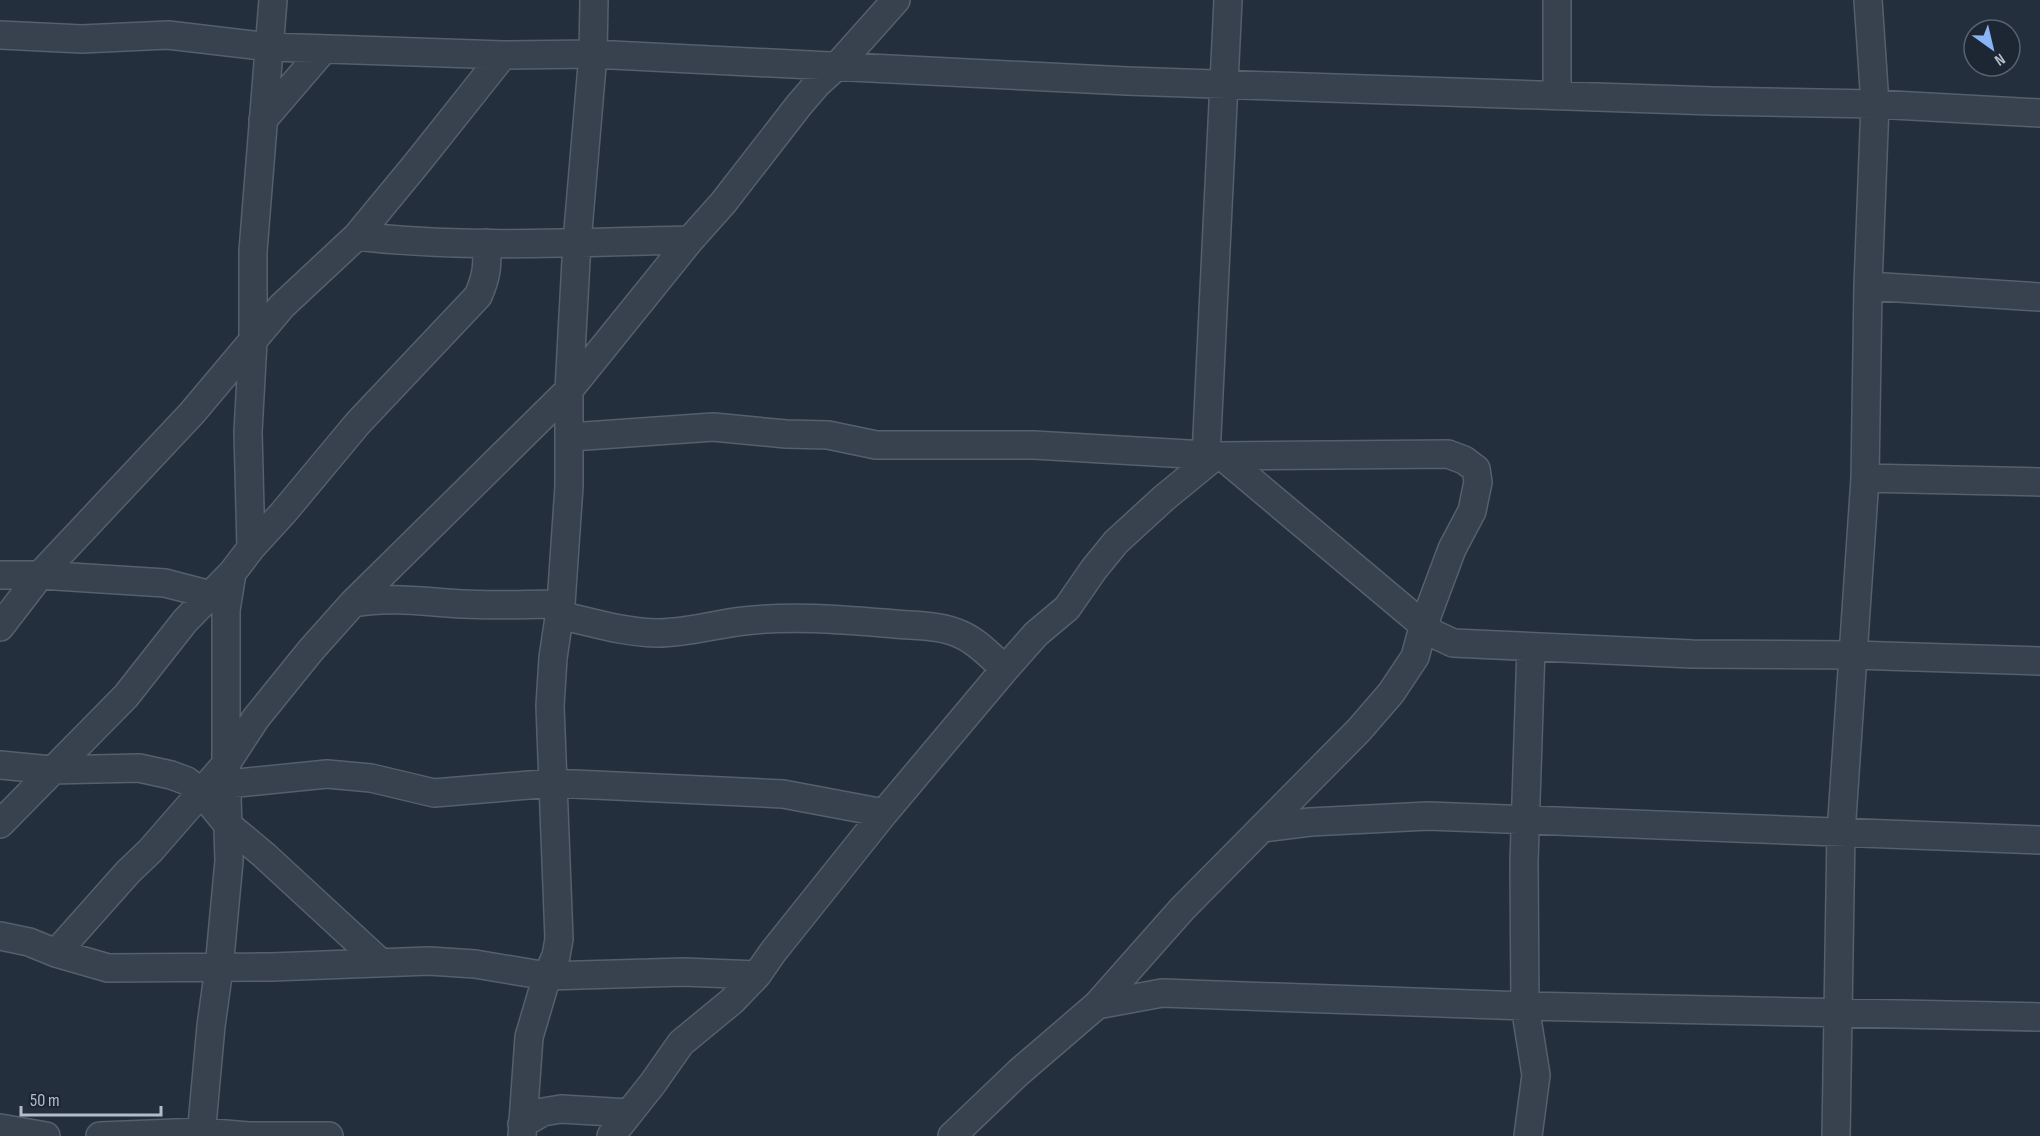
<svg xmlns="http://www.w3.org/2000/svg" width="2040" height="1136" font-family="'Sofia Sans Condensed',sans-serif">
<rect width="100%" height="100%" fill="#242f3e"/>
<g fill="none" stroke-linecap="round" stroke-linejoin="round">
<g stroke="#565f6c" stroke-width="30">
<path id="minor" d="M1557,0V96
M0,35L82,39L168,35L270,47L503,55L593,54L1127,81L1713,101L1875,104L2040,113
M263,120L324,49
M357,236C464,249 582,242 690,240
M1868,286L2040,297
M571,437L713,427L786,434L828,435L876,445H1034L1222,456L1434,634L1453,643L1692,654L1853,655L2040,661
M1206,456L1228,0
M1865,478L2040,482
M251,548L248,432L253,341V251L273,0
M0,575H40L165,583L211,595
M353,603C393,596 424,602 463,604C496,606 528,604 561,604
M559,615C591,622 625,633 658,633C688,633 715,624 744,621C794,615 845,620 895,624C917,626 942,625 962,635C978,642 992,658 1005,669
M0,627L40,575L192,413L282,306L357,236L418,162L503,55
M0,765L51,770L139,768L171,775L187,781L201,792L228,825L264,855L380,962
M228,784L327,774L371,778L434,793L553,783L783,794L884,813
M0,824L126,696L185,621L232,573
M1263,828L1310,822L1428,816L2040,840
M0,936L29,942L56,953L108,968L272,967L429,961L475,964L547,976L684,972L757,975
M56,953L128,872L150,851L226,764L256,718L311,650L353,603L569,390L690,240L723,203L799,105L818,83L838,65L896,0
M1097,1005L1182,909L1359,730L1391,693L1415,657L1424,624L1452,549L1472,511L1478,482L1476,469L1464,460L1448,454L1222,456
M522,1124L543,1112L561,1109L629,1113
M0,1128L46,1136
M100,1136L201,1132L249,1136H329
M201,1136L211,1026L219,968L229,861L226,764V610L232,573L251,548L283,513L358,423L478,296C487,276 488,264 486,243
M522,1136L529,1037L547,976L556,956L559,939L550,706L553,658L561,604L569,486V390L577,242L593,54L594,0
M611,1136L653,1083L681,1043L732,1001L757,975L773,952L884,813L1005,669L1036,634L1067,608L1094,569L1116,542L1164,498L1214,457
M952,1136L1019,1072L1097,1005L1162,993L1525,1006L2040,1017
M1528,1136L1536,1075L1525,1006L1524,862L1531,647
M1836,1136L1841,833L1865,478L1868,286L1875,104L1868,0"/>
</g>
<use href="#minor" stroke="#38414e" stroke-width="27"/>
</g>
<g transform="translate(1992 48) rotate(146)"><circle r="28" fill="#1d2633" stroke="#59626f" stroke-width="1.5"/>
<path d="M0-4.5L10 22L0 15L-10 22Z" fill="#8ab4f8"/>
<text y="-9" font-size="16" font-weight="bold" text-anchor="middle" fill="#b4bcc9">N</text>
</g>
<path d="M21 1106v9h140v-9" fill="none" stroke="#b4bcc9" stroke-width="3"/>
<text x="30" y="1106" font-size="18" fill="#b4bcc9" stroke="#1d2633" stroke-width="4.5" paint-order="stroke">50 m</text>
</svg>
